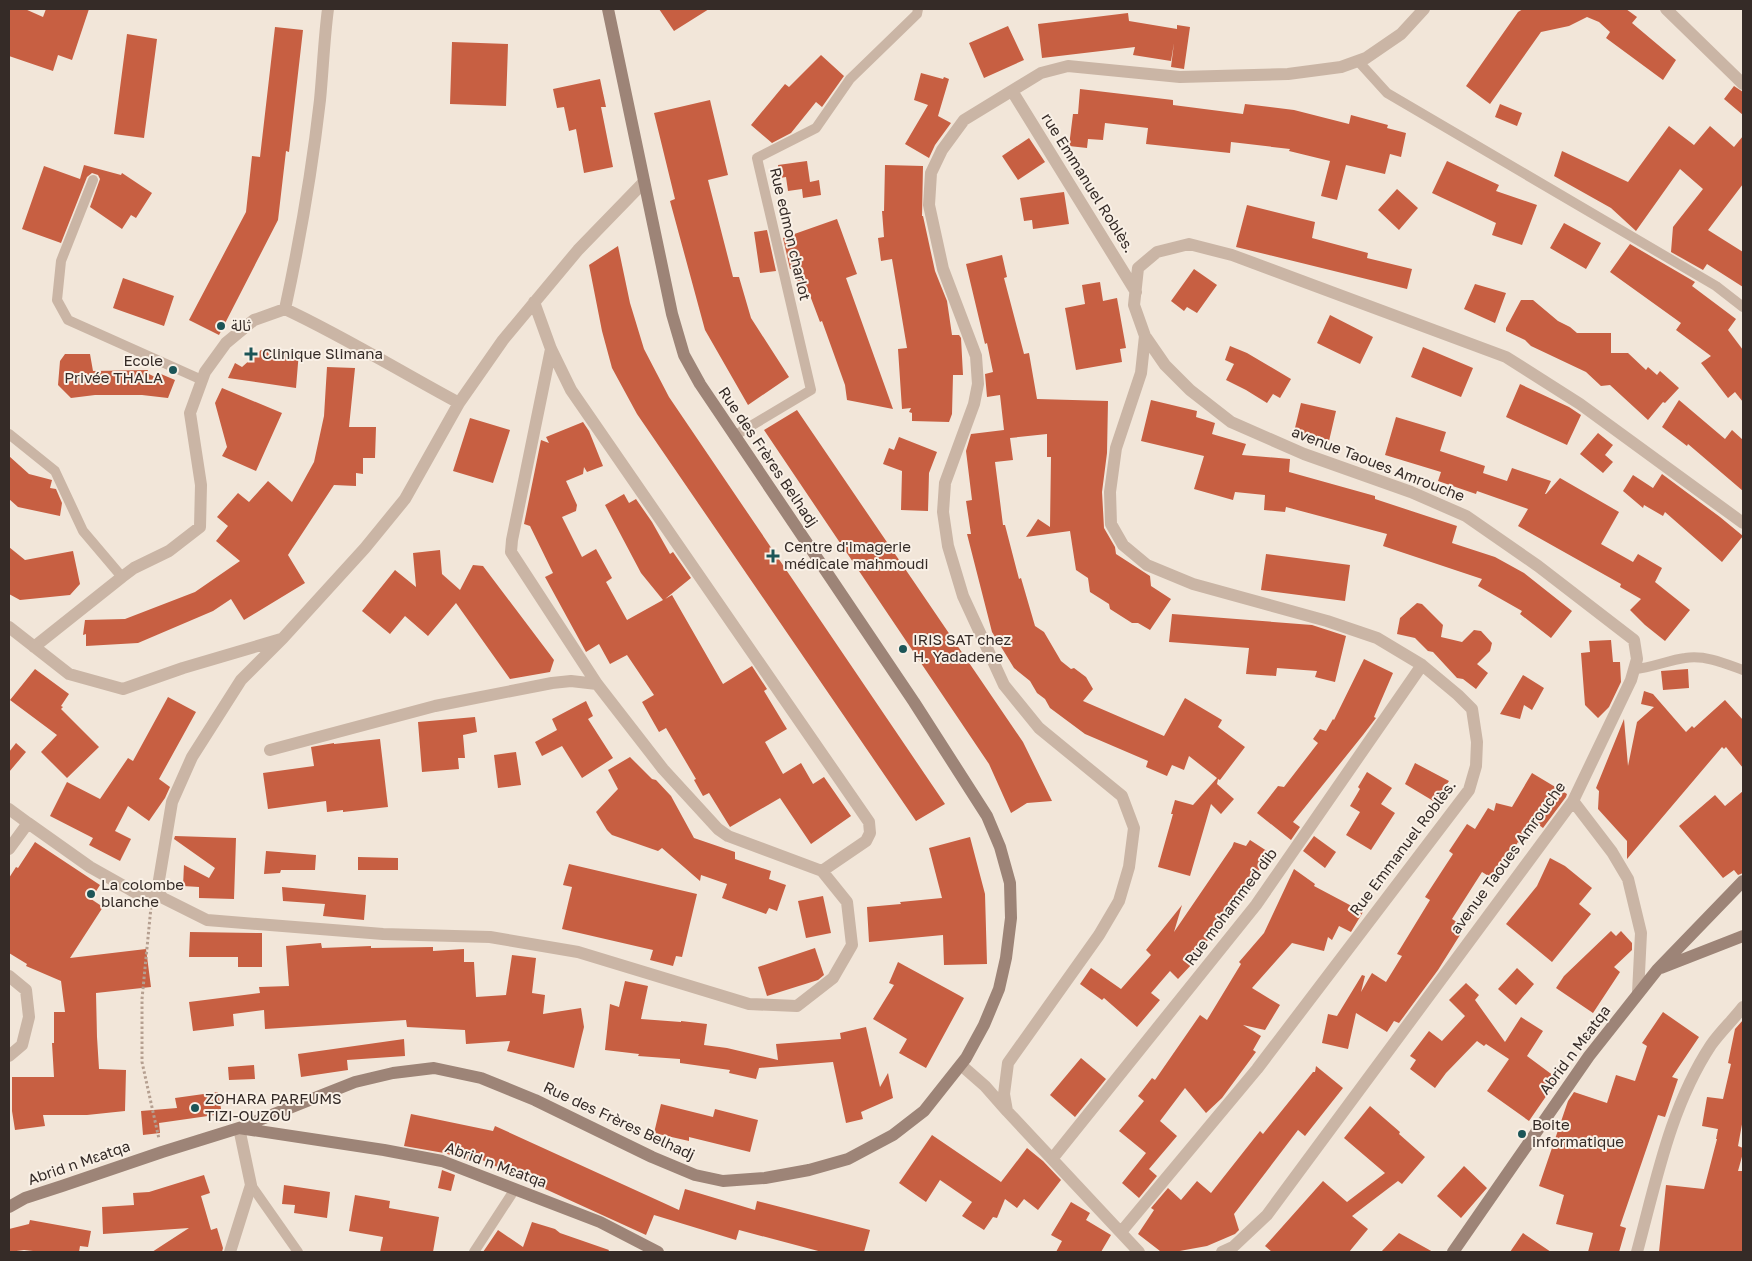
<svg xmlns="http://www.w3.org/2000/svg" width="1752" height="1261" font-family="'Golos Text','Noto Sans Arabic',sans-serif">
<rect width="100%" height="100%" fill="#f2e6d9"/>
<path fill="#c75f42" d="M9,9H25L43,17L46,9H89L72,60L58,55L53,71L9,56Z
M659,9H709L674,31Z
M1523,9H1626L1637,17L1632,23L1676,60L1663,80L1606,38L1610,32L1599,22L1587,17L1569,26L1541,32L1490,104L1466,86L1518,12Z
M1128,13L1129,21L1177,29V25L1190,27L1184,69L1171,67L1174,43L1171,61L1133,55L1135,47L1042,58L1038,24Z
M1008,26L1024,60L984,78L969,43Z
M275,27L303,30L289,152L286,151L278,220L219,335L189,320L246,212L252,156L260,157Z
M127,34L157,39L144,138L114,134Z
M452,42L508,44L506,106L450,104Z
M821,55L844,76L822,107L816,102L791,133L772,143L751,125L785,84L789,87Z
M921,73L943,79L944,77L949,79L938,116L951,123L935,145L929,158L905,144L928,105L914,100Z
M600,79L606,107H601L613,167L584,173L576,129L569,131L564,107L557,108L553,89Z
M1734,86L1743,92V115L1724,99Z
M1080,89L1173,100V105L1243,114L1245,104L1294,110L1349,124L1351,115L1388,125L1387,128L1406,133L1401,157L1390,154L1385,174L1346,165L1337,200L1321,196L1330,161L1289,151L1290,149L1231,142L1230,153L1146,144L1148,128L1105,123L1103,140L1088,139L1087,148L1069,146L1073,114H1078Z
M710,100L728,175L708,180L733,277H739L751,318L789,377L748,405L705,330L670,201L675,199L654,113Z
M1500,104L1522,113L1517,126L1495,117Z
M1669,126L1694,145L1710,126L1734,147L1743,136V184L1708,230L1743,252V287L1707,264L1703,270L1671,252L1673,227L1703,189L1680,169L1636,231L1611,208L1554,176L1562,151L1628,182Z
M1029,138L1045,162L1018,180L1002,156Z
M807,161L810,182L819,180L821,195L803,198L802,189L788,191L786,177L780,178L778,165Z
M1447,161L1499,185L1496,191L1537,205L1522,245L1492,235L1496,223L1432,193Z
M84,165L121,175L122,173L152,193L136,218L131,215L122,229L90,207L100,179L98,175L92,173L87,177L61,243L22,229L44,166L80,179Z
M885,165L923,166L922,216H923L935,271L947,301L952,335H959L961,338L963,375H953L952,414L949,422L912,421V413L909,412L911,408L902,409L898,349L907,348L892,259L881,261L878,238L884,237L882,211H884Z
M1397,189L1418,208L1399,230L1378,210Z
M1064,192L1069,224L1033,229L1032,220L1024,221L1020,198Z
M1247,205L1315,222L1312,238L1368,253L1367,258L1412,269L1407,289L1236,247Z
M837,219L857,274L846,278L893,409L847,400L845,385L822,321L820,322L806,285L798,286L796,268L790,269L783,238Z
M1564,223L1601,243L1586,269L1550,248Z
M767,230L776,271L760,273L754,232Z
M1630,244L1695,282L1692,286L1736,319L1728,330L1743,350V402L1735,392L1728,398L1701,363L1711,356L1676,330L1681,323L1610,272Z
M618,246L630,303L644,349L669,397L945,804L916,821L637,414L612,368L602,331L589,265Z
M1002,255L1007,277L1004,278L1024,354L1029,353L1037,399L1108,401L1107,453L1102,492L1104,528L1115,547L1116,554L1150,576L1151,586L1171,599L1150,630L1138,623H1132L1110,609L1109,604L1090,592L1088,578L1076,570L1070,531L1026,537L1038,519L1050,527L1051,457H1047V434L1010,438L1013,460L995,462L1003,525H1005L1019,579L1021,578L1035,626L1044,632L1061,661L1071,669L1074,668L1086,677L1093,689L1083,701L1164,736L1185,698L1222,720L1218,727L1245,747L1220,780L1218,779L1217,784L1234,799L1221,814L1211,804L1190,876L1158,867L1173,814H1171L1175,800L1193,805L1217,778L1189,756L1184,770L1172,765L1167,776L1146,767L1148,761L1085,734L1050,708L1045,699L1037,693L1030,681L1014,668L992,632L967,534H971L966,501L972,500L966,451L971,434L1004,430L1000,395L987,397L985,374L993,372L987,343L985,344L966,264Z
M1194,269L1217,285L1197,313L1187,307L1184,311L1171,301Z
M123,278L174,296L164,326L113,308Z
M1100,282L1103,301L1117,298L1126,348L1120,349L1122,362L1076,370L1065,308L1085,304L1082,285Z
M1475,284L1506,293L1495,323L1464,309Z
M1521,300H1533L1558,321L1570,327L1577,333H1611V353H1628L1646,370L1648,367L1657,375L1660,371L1679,388L1665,403L1663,402L1648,420L1610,385L1601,386L1586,372L1531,346L1525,340L1506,331V328Z
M1330,315L1373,337L1360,364L1317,343Z
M1230,346L1247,353L1291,379L1280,398L1273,394L1267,403L1246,390L1226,380L1234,364L1225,360Z
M1423,347L1473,368L1461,397L1411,377Z
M261,350L299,351L296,388L228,378L235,363L242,367Z
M65,354H90L93,371L148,370L147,373L159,379L161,374L175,380L168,398L142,395H95L71,398L58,385L60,361Z
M327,367L355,368L349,427H376L375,458H363V474L356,473V486L334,485L288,555L305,583L244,620L231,599L213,611L138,643L86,646V634L83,635L85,620L125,619L195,592L240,561L216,541L228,526L217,517L238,493L249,502L268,481L292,502L314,462L324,416Z
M1520,384L1569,407L1581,415L1567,445L1506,417Z
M222,388L282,413L256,471L222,456L227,447L215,403Z
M1151,400L1197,411L1196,417L1215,423L1212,434L1246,444L1242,455L1290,459L1289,472L1375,496V499L1457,526L1452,543L1495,557L1524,573L1572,611L1551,638L1520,614L1522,611L1478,586L1482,579L1383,546L1387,534L1286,507L1285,512L1264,510L1265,495L1235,492L1233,500L1194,489L1204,456L1141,441Z
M1679,400L1725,439L1732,430L1743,440V491L1688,444L1687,446L1662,427Z
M1301,403L1336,411L1329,441L1294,432Z
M797,410L1023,742L1052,801L1027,803L1011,813L989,764L764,430Z
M1396,417L1446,432L1440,451L1485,466L1483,473L1507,481L1512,468L1551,481L1545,494H1546L1560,478L1619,512L1601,544L1633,562L1638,554L1662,568L1655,582L1690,610L1665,641L1645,625L1630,610L1641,599L1620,587L1621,584L1518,526L1528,509L1477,491L1476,494L1438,481L1441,472L1385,455Z
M470,418L510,430L493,483L453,471Z
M583,422L589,431L603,466L587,472L584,467L583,474L566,481L577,505L576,511L562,517L582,557L596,549L612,578L606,582L627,620L663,600L641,573L605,505L624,494L629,503L636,499L652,522L670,554L673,552L691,578L665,599L672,595L723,684L752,666L767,689L764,691L787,729L765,742L783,774L801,763L813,784L824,777L851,816L811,844L780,798L730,827L709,793L703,796L694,780L696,779L666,728L659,732L642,702L654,695L627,655L610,664L599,644L586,652L545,577L553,573L530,526L524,524L541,440L549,443L546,437Z
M1598,433L1613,445L1605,455L1613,462L1603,473L1580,454Z
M899,437L937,452L929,473L928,511L901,510L902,471L883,464L889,448L894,450Z
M9,456L29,474L52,480L50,488L56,489L62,503L60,516L18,507L9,499Z
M1662,474L1720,517L1743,536L1722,562L1665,512L1663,516L1644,505L1643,508L1623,491L1633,475L1653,488Z
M9,547L25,560L73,551L80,584L70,595L20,600L9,594Z
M440,550L442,574L460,590L473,565L483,566L554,660L550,672L510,679L456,603L428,636L405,616L390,634L362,611L395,570L416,587L413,553Z
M1266,554L1350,565L1345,601L1261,590Z
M1417,603L1422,604L1443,625L1441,637L1462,642L1474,630L1481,631L1492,643L1490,651L1477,664L1488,673L1476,689L1463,679L1457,678L1433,652L1428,651L1415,638L1397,634L1400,618Z
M1172,614L1312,625L1346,636L1335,682L1315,677L1317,671L1277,668L1276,676L1246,674L1249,648L1169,642Z
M1611,640L1613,662H1620L1621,682L1609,707L1598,718L1585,705L1581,653L1590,652L1589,641Z
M1364,659L1393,673L1374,717L1376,718L1363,735L1293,822L1300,827L1291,840L1257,813L1278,786L1284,787L1318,743L1313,739L1320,729L1326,731L1333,719L1334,720Z
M35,669L69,694L61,706L63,707L61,709L99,747L67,778L41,752L57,735L10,700Z
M1688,669L1689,688L1663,690L1661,671Z
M1523,675L1544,688L1532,710L1524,705L1520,719L1500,714Z
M1644,691L1653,694L1686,732L1692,726L1694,728L1725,700L1743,720V768L1726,747L1724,749L1722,747L1627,859V841L1598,809L1599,791L1596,788L1624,719L1628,766L1637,722L1654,707L1641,704Z
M168,697L196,712L159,779L170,787L165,798L149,821L128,806L115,831L131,839L120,861L89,845L93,838L50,816L67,782L100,799L128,758L133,761Z
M586,701L593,716L588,719L613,758L582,778L562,746L542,756L535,742L557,730L552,719Z
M475,717L477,732L463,735L465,758H458L459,769L422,772L418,722Z
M380,739L388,807L343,812V810L327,812L326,801L268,809L263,773L314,766L311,747L334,743V744Z
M16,743L26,752L9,772V752Z
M516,752L521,785L498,788L494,755Z
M630,757L652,779L656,780L671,796L694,838L735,852V859L771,871L769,879L786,885L777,911L769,908L766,914L722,898L727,884L701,875L700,881L662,848L658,851L612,835L607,830L596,812L618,789L608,770Z
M1415,763L1449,781L1435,802L1405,784Z
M1367,772L1392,788L1381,804L1395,813L1371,850L1346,835L1360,812L1350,806L1360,789L1358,787Z
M1532,773L1567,794L1566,797L1543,828L1539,825L1522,845L1518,842L1495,880L1482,872L1452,919L1465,927L1438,970L1399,1023L1394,1021L1387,1032L1356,1013L1348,1049L1322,1043L1328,1014L1337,1016L1362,975L1365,976L1361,992L1372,973L1386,982L1402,956L1397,954L1430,900L1425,897L1453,854L1449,851L1467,824L1475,829L1488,808L1494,811L1496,803L1512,807Z
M1743,791V873L1738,875L1734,870L1723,878L1679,826L1715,795L1725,806Z
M175,836L236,838L234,899L199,898V887L183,886L184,865L209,878L215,868L174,839Z
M1314,836L1336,852L1325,868L1303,851Z
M970,837L985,894L987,964L944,965L943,935L869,942L867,907L901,904L900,902L942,898L929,848Z
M1250,840L1270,853L1235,906L1204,945L1207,948L1178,979L1170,971L1151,993L1160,1000L1137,1027L1104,998L1102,1000L1080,984L1091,968L1121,989L1151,955L1146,950L1182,905L1174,932L1232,847L1234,842L1246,846Z
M35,842L100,885L91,899L103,907L70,958L146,949L151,987L96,993L97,1037L99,1069L126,1070L125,1111L87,1115H43L45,1126L15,1130L12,1111V1077H54L52,1043H54V1012H65L61,981L26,966L27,964L9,953V878L16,867L18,868Z
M266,851L316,855L315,870H281L280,873L264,874Z
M358,857L398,858V870H358Z
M1550,858L1565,866L1592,888L1579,904L1591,914L1552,962L1506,924L1537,886Z
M569,864L697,894L682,957L676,956L673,966L650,960L653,950L562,929L572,887L563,885Z
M1294,869L1315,884L1314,886L1363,912L1351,932L1339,926L1332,940L1328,937L1324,951L1292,943L1252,988L1280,1005L1265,1030L1243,1025L1261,1036L1253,1050L1256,1052L1222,1098L1206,1113L1185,1088L1160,1121L1177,1136L1149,1169L1157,1176L1139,1198L1122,1183L1146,1153L1119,1131L1144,1101L1138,1096L1152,1078L1155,1080L1200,1015L1207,1020L1241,964L1239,962L1264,933Z
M282,887L366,895L364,920L323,916L325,904L283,901Z
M823,896L831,933L806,938L798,901Z
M1611,931L1616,936L1621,931L1632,943V950L1614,967L1620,972L1593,1013L1556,988L1564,976Z
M190,932L262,933V967H238V957H189Z
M321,943L322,948L371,946V948L433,947V951L464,949V962H474L476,997L506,995L512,955L536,958L532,993L545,995L543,1014L581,1008L584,1027L574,1068L507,1051L510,1041L466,1044L465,1030L407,1027L406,1020L265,1029L264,1010L233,1014L234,1026L193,1031L189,1002L260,993L259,987L289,986L286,946Z
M815,948L824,975L818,980L767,996L758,967Z
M898,962L964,998L926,1068L899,1053L907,1039L873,1019L894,985L889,983Z
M1517,968L1534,984L1516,1005L1498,989Z
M625,981L648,986L641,1019L681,1022V1021L707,1024L704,1045L727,1048L778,1060L776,1044L841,1039L840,1033L866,1027L880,1087L888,1073L893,1098L861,1112L863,1119L846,1123L833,1062L759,1068L756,1079L729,1073L730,1070L680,1063V1059L638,1056L639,1054L605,1050L610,1004L619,1007Z
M1466,983L1479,995L1475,1000L1505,1042L1521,1017L1543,1031L1527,1056L1558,1079L1529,1121L1487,1091L1509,1059L1486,1044L1484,1046L1477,1041L1446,1073L1435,1088L1410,1069L1416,1060L1410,1056L1429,1031L1442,1041L1465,1016L1449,1000Z
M1663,1012L1699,1037L1672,1077L1678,1079L1665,1117L1658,1115L1620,1226L1626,1228L1619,1252H1588L1593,1233L1556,1224L1564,1195L1539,1186L1568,1101L1574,1092L1607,1103L1616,1075L1635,1081L1647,1046L1642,1043Z
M1743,1020V1119L1738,1146L1743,1148V1153L1738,1171H1743V1252H1659L1666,1185L1704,1189L1717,1139H1716L1718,1129L1702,1126L1707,1097L1723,1099L1731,1064L1728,1063L1735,1029Z
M404,1039L405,1056L347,1060L348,1070L301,1077L298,1054Z
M1081,1058L1106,1079L1075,1117L1050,1095Z
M254,1065L255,1079L229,1080L228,1067Z
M1316,1066L1343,1088L1305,1136L1298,1130L1234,1214L1239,1230L1235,1234L1207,1246L1174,1252L1160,1251L1138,1234L1154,1210L1151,1208L1168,1188L1181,1200L1197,1181L1211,1193L1260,1131L1263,1134L1313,1072H1315Z
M218,1092L222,1114L159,1123L160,1133L143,1135L141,1111L177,1108L175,1098Z
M661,1104L713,1117L715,1109L758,1120L750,1152L689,1137V1141L654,1133Z
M1370,1106L1400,1132L1399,1134L1425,1157L1402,1184L1398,1181L1352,1216L1368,1229L1349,1252H1272L1265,1246L1323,1181L1347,1202L1385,1173L1344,1138Z
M411,1114L493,1131L495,1126L679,1210L685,1189L755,1210L757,1201L870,1230L864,1252H822L739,1230L736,1240L654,1215L646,1235L471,1155L470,1161L444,1153L404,1146Z
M932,1135L1001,1182L1027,1148L1043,1161L1061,1180L1038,1210L1024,1199L1017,1208L1005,1199L997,1218L993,1217L984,1230L962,1216L972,1202L940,1180L926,1202L899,1183Z
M1464,1166L1487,1188L1461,1218L1437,1196Z
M442,1170L455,1175L451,1191L438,1188Z
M204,1175L210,1193L201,1196L211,1230L217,1228L223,1248L222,1252H152L189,1228L103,1234L102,1207L134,1205L133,1193L149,1192Z
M284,1185L330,1192L327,1218L294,1213L295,1205L282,1204Z
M355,1195L390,1201L389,1208L439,1217L433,1252H380L383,1237L349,1231Z
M1071,1202L1090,1213L1086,1220L1111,1235L1101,1252H1056L1062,1241L1051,1235Z
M30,1220L91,1231L88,1247L80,1246L79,1252H42L24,1250L9,1252V1229L29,1224Z
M532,1222L555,1229L560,1233L609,1250L608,1252H483L498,1230L523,1247Z
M1399,1233L1433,1252H1381Z
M1523,1233L1551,1252H1510Z"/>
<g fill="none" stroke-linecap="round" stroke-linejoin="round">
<path stroke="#b59f90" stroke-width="3" stroke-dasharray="2.5 2.5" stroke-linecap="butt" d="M151,907L142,999V1062L159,1139"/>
<path stroke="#cab5a5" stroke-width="10" d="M1358,61L1387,93L1716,286L1743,307
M93,180L61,261L57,300L68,320L202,380
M9,434L55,471L83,531L122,577
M734,436L811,390L757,158L816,128L850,79L917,14L918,9
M1634,669C1652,668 1668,660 1685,658C1706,655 1724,663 1743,670
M251,1185L298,1252
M474,1252L515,1189"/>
<path stroke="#cab5a5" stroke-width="12" d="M328,9C324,39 323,69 320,100C312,170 300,240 285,309C345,337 401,372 459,403
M1666,9L1743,84
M1012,91L1136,292
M534,302L551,349L571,390L869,822L870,833L866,841L822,871
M9,627L69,674L123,689L183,668L281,639
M34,647L122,577L134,568L169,551L200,527L201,485L190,413L205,372L226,343L254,320L285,309
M270,750L435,706L552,683L571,681L597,684
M1573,801L1612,852L1628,879L1641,933L1638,993
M9,809L28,823
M9,849L28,823L90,867L138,894L157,892L172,802L192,757L241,680L283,638L365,548L405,499L459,403L503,340L578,250L644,182
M157,892L163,898L207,920L383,934L490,937L578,952L749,1004L797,1006L833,978L852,945L847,902L822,871L728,836L718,829L663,769L597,684L511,552L512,540L551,349
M9,976L26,990L29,1017L22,1045L9,1056
M961,1065L985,1086L1007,1111
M1052,1159L1256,905L1422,665
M1121,1232L1257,1069L1469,790L1476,766L1477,742L1472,709L1458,695L1422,665L1377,638L1327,621L1193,584L1147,565L1123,545L1111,524L1110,492L1116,448L1141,373L1145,336
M230,1252L251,1185L239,1128
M1139,1252L1007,1111L1004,1094L1008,1063L1099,935L1119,901L1129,867L1134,828L1122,796L1039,728L1004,685L963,596L948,546L943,512L945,483L974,404L978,384L976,356L943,269L929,205L931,173L942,150L964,120L1041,73L1068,66L1180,77L1288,74L1341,67L1366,58L1401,34L1424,9
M1222,1252L1233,1247L1267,1215L1573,801L1631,680L1637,659L1634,640L1538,566L1466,516L1411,492L1304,454L1231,422L1190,390L1165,365L1145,336L1134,305L1138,268L1157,252L1189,244L1232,255L1506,357L1580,404L1743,523
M1637,1252C1656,1182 1670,1107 1711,1045C1720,1032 1733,1020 1743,1007"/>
<path stroke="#9d8477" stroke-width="12" d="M1661,968L1743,936
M239,1128L355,1082L393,1073L434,1068L481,1078L535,1100L652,1157L695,1175L723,1181L765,1178L809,1170L848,1159L893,1135L924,1111L966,1058L984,1025L999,989L1006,958L1011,918L1010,883L1000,847L987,816L914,702L700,384L684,355L672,314L608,9
M9,1207L25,1198L62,1186L162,1152L239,1128L384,1150L442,1161L600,1222L658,1252
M1453,1252L1589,1056L1657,970L1743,881"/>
</g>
<g fill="#1c5557" stroke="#f9f0e6" stroke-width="2">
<circle cx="221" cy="326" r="5"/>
<path d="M248.5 346.5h5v5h5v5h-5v5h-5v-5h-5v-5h5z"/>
<circle cx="173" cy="370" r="5"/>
<path d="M770.5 548.5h5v5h5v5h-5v5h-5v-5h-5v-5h5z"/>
<circle cx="903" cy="649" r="5"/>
<circle cx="91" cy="894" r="5"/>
<circle cx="195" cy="1108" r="5"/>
<circle cx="1522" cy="1134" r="5"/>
</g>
<g text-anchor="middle" stroke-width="4" stroke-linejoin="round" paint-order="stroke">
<g font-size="15" fill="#352b27" stroke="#f9f0e6">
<text transform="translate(1088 183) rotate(58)" y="5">rue Emmanuel Roblès.</text>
<text transform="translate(790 234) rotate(77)" y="5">Rue edmon charlot</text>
<text transform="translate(768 457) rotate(56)" y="5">Rue des Frères Belhadj</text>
<text transform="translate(1378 464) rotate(21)" y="5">avenue Taoues Amrouche</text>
<text transform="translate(1403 848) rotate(-53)" y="5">Rue Emmanuel Roblès.</text>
<text transform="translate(1508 858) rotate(-54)" y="5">avenue Taoues Amrouche</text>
<text transform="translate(1231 907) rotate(-53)" y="5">Rue mohammed dib</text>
<text transform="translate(1575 1050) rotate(-53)" y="5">Abrid n Mɛatqa</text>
<text transform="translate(619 1121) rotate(25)" y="5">Rue des Frères Belhadj</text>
<text transform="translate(79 1163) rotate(-19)" y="5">Abrid n Mɛatqa</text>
<text transform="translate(496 1165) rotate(20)" y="5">Abrid n Mɛatqa</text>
</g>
<g font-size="15" fill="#352b27" stroke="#f9f0e6" text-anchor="start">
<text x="231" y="331">ثالة</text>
<text x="262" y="359">Clinique Slimana</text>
<text x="163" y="366" text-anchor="end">Ecole<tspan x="163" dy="17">Privée THALA</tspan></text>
<text x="784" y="552">Centre d'imagerie<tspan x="784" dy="17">médicale mahmoudi</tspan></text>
<text x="913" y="645">IRIS SAT chez<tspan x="913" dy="17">H. Yadadene</tspan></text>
<text x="101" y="890">La colombe<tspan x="101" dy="17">blanche</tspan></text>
<text x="205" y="1104">ZOHARA PARFUMS<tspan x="205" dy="17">TIZI-OUZOU</tspan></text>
<text x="1532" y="1130">Boite<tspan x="1532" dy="17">informatique</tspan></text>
</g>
</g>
<rect width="1752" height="1261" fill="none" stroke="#352b27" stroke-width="20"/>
</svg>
